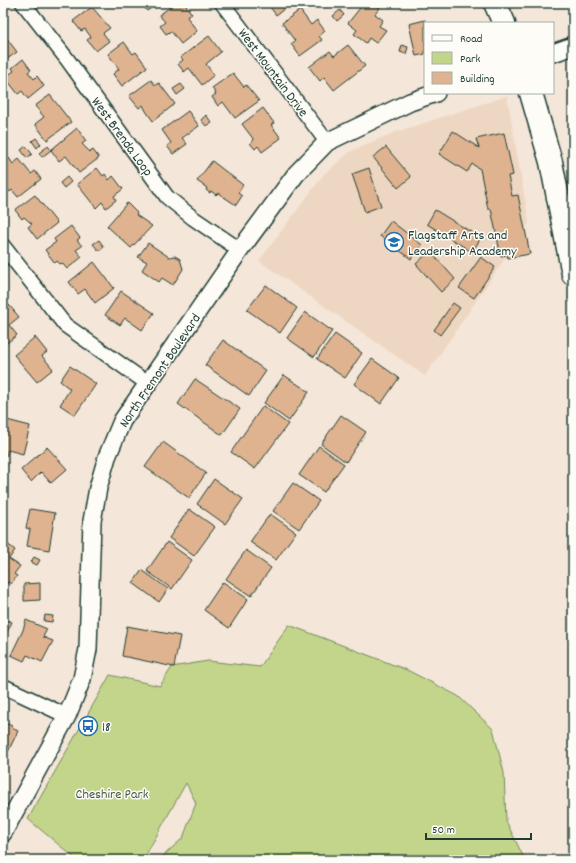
<svg xmlns="http://www.w3.org/2000/svg" width="576" height="863" font-family="Dekko,sans-serif">
<rect width="100%" height="100%" fill="#f4e6d8"/>
<filter id="ink" filterUnits="userSpaceOnUse"><feTurbulence type="fractalNoise" baseFrequency=".025" numOctaves="2"/><feDisplacementMap in="SourceGraphic" scale="8" xChannelSelector="R" yChannelSelector="G"/><feConvolveMatrix kernelMatrix="1 2 1 2 8 2 1 2 1" color-interpolation-filters="sRGB"/></filter>
<g filter="url(#ink)">
<path fill="#eed7c2" d="M507,96L529,223L425,376L259,261L324,174L351,151L393,133Z"/>
<path fill="#c3d58a" stroke="#71895f" d="M289,625L407,670L458,696L493,729L504,773L506,821L525,860H161L162,857L183,838L196,803L186,783L143,860H77L28,819L110,675L160,686L172,667L208,661L260,667Z"/>
<path fill="#dfb390" stroke="#1f3d34" d="M141,3H158L147,11Z
M176,3H184L192,14L187,17L197,31L181,44L171,31L166,34L160,26L165,22L159,15Z
M267,3H292L276,15Z
M364,3H373L380,8L375,14L383,20L379,26L386,30L376,43L369,38L366,43L354,34L357,30L348,23Z
M92,7L110,28L103,33L109,41L96,51L87,40L91,37L85,29L81,31L73,21Z
M300,10L311,25L317,20L325,31L319,36L322,40L300,56L291,44L295,41L282,23Z
M340,10L344,15L337,21L333,16Z
M425,20V54L416,56L409,24Z
M5,36L17,52L3,62V38Z
M209,36L221,52L206,64L214,75L202,85L189,68L184,72L178,64L183,60L181,57Z
M124,42L133,54L136,52L147,67L122,86L113,74L119,69L108,54Z
M348,45L365,66L334,90L324,77L320,81L309,67L330,51L334,56Z
M402,45L408,47L406,54L400,52Z
M23,59L31,70L28,72L34,79L37,76L44,86L28,99L22,91L18,94L5,77L14,71L12,68Z
M233,73L244,87L246,85L259,101L235,118L223,102L218,106L212,97L216,94L212,88Z
M151,80L155,85L159,83L175,104L153,121L146,111L143,105L139,108L129,96Z
M181,84L185,89L177,95L173,89Z
M50,95L71,122L47,140L35,124L44,117L35,106Z
M263,108L274,123L271,125L281,138L262,152L258,146L255,149L250,143L254,140L242,124Z
M188,111L199,126L182,138L187,144L173,154L167,146L171,143L162,130Z
M206,115L212,123L206,126L201,120Z
M77,128L86,141L82,144L90,152L93,150L99,158L79,173L66,156L59,161L51,150Z
M453,131L479,148L476,139L504,133L513,175L508,176L512,196L518,195L530,254L508,258L507,255L501,256L491,209H488L480,169L472,164L467,172L439,154Z
M36,138L41,144L37,148L32,141Z
M26,146L32,154L27,158L21,150Z
M48,146L51,150L42,157L39,153Z
M386,147L411,177L398,188L373,157Z
M9,158L13,164L19,159L31,174L35,171L41,179L18,197L12,190L10,192L5,186L3,188V163Z
M212,161L243,185L238,193L242,196L236,205L218,193L216,195L211,191L210,193L206,190L207,188L197,181Z
M97,168L103,176L105,174L109,180L113,176L123,189L114,196L116,200L106,208L102,202L96,208L77,184Z
M369,168L381,206L365,212L352,174Z
M67,177L71,182L64,188L60,183Z
M35,195L57,223L37,239L28,227L32,224L24,217L22,219L15,210Z
M127,203L137,213L136,215L152,226L131,248L107,226Z
M435,210L481,238L472,252L427,224Z
M391,221L422,245L411,259L380,236Z
M71,226L80,238L77,240L82,246L76,250L82,257L67,269L62,263L60,264L57,261L55,263L45,250L56,242L54,239Z
M99,240L104,247L99,251L93,244Z
M148,243L169,257L175,256L180,259L183,269L173,285L162,278L159,282L142,270L147,262L138,257Z
M430,251L455,279L441,292L416,264Z
M481,257L495,267L474,298L459,288Z
M94,262L114,288L95,303L85,289L78,294L69,282Z
M266,285L297,308L280,333L247,310Z
M121,291L154,313L142,330L125,318L120,325L105,315Z
M453,303L460,308L440,335L434,330Z
M9,305L19,317L9,325L17,335L3,346V310Z
M305,312L332,331L314,357L287,338Z
M335,334L362,353L345,378L317,359Z
M35,337L47,352L42,356L53,369L37,382L14,355Z
M223,340L266,371L249,396L205,365Z
M372,359L399,378L381,404L354,384Z
M70,366L96,384L75,415L60,405L70,389L60,381Z
M284,375L309,392L289,421L264,403Z
M195,379L240,409L222,435L178,404Z
M263,406L288,424L255,469L231,452Z
M341,415L366,432L346,462L321,444Z
M3,419L30,426L23,454L8,450L6,456H3Z
M163,442L206,473L189,498L145,467Z
M319,446L344,464L324,492L299,475Z
M47,447L67,469L51,483L41,472L31,482L21,470Z
M214,479L243,499L225,524L197,504Z
M293,483L319,501L299,529L273,511Z
M30,509L55,513L49,550L27,546L30,529L26,528Z
M189,509L215,527L194,556L169,538Z
M270,514L296,532L276,560L250,542Z
M167,542L192,560L172,589L147,571Z
M6,543L15,550L9,559L20,566L14,574L17,576L11,584L8,582L6,585L3,583V548Z
M246,550L271,568L251,596L226,579Z
M34,557L40,560L37,565L31,562Z
M142,570L168,589L159,602L133,583Z
M223,582L248,599L229,628L204,610Z
M40,583V600L24,601V584Z
M45,615L53,616L52,622L44,621Z
M3,618L12,622L3,640Z
M26,620L47,629L43,637L53,641L42,662L27,655L24,661L11,655L23,630Z
M127,626L180,636L174,667L122,656Z
M3,722L12,726V728L18,731L3,762Z"/>
<g fill="none" stroke-linecap="round" stroke-linejoin="round">
<g stroke="#1f3d34" stroke-width="17">
<path id="minor" d="M23,3L67,59L167,197L193,218L240,250
M222,3L327,142
M3,246L65,325L147,383
M3,686L67,716"/>
</g>
<g stroke="#1f3d34" stroke-width="20">
<path id="tertiary" d="M553,53L573,46
M3,833L67,716L82,679L88,649L92,521L98,488L107,457L122,421L240,250L296,174L327,142L410,102L436,93"/>
</g>
<g stroke="#1f3d34" stroke-width="25">
<path id="primary" d="M495,3L504,23
M531,93L551,162L573,274"/>
</g>
<use href="#minor" stroke="#fdfcf7" stroke-width="14"/>
<use href="#tertiary" stroke="#fdfcf7" stroke-width="17"/>
<use href="#primary" stroke="#fdfcf7" stroke-width="22"/>
</g>
</g>
<defs>
<g id="university-ring" transform="scale(1)"><circle r="9.5" fill="#fdfcf7" stroke="#1f6fb2" stroke-width="1.5"/><path d="M0-5L7-2L0 1L-7-2ZM-4 1L0 2.5L4 1V4Q0 6-4 4Z" fill="#1f6fb2"/></g>
<g id="bus-ring" transform="scale(1)"><circle r="9.5" fill="#fdfcf7" stroke="#1f6fb2" stroke-width="1.5"/><path d="M-5-6H5V4H4V6H2V4H-2V6H-4V4H-5ZM-3.5-4V0h7V-4ZM-3.5 1.2v1.5H-2V1.2ZM2 1.2v1.5H3.5V1.2Z" fill="#1f6fb2"/></g>
</defs>
<g fill-rule="evenodd">
<use href="#university-ring" x="394" y="242"/>
<use href="#bus-ring" x="88" y="726"/>
</g>
<g text-anchor="middle" stroke-width="3" stroke-linejoin="round" paint-order="stroke">
<g font-size="14" fill="#1f3d34" stroke="#fdfcf7">
<text transform="translate(274 72) rotate(53)" y="5">West Mountain Drive</text>
<text transform="translate(123 136) rotate(54)" y="5">West Brenda Loop</text>
<text transform="translate(159 370) rotate(-56)" y="5">North Fremont Boulevard</text>
</g>
<g font-size="14" fill="#1f3d34" stroke="#fdfcf7" text-anchor="start">
<text x="408" y="239">Flagstaff Arts and<tspan x="408" dy="16">Leadership Academy</tspan></text>
<text x="102" y="731">18</text>
</g>
<g font-size="14" fill="#405b45" stroke="#fdfcf7">
<text x="112" y="798">Cheshire Park</text>
</g>
</g>
<rect width="576" height="863" fill="none" stroke="#fdfcf7" stroke-width="16"/>
<rect x="8" y="8" width="560" height="847" fill="none" stroke="#1f3d34" stroke-width="1.5" filter="url(#ink)"/>
<rect x="424" y="22" width="130" height="72" fill="#fdfcf7" stroke="#a4b0a9"/>
<rect x="432" y="35" width="20" height="6" fill="#fdfcf7" stroke="#a4b0a9"/>
<text x="460" y="42" font-size="12" fill="#1f3d34">Road</text>
<rect x="432" y="52" width="20" height="12" fill="#c3d58a" stroke="#a4b0a9"/>
<text x="460" y="62" font-size="12" fill="#1f3d34">Park</text>
<rect x="432" y="72" width="20" height="12" fill="#dfb390" stroke="#a4b0a9"/>
<text x="460" y="82" font-size="12" fill="#1f3d34">Building</text>
<path d="M426 833v6h105v-6" fill="none" stroke="#1f3d34" stroke-width="2"/>
<text x="432" y="833" font-size="12" fill="#1f3d34" stroke="#fdfcf7" stroke-width="3" paint-order="stroke">50 m</text>
</svg>
